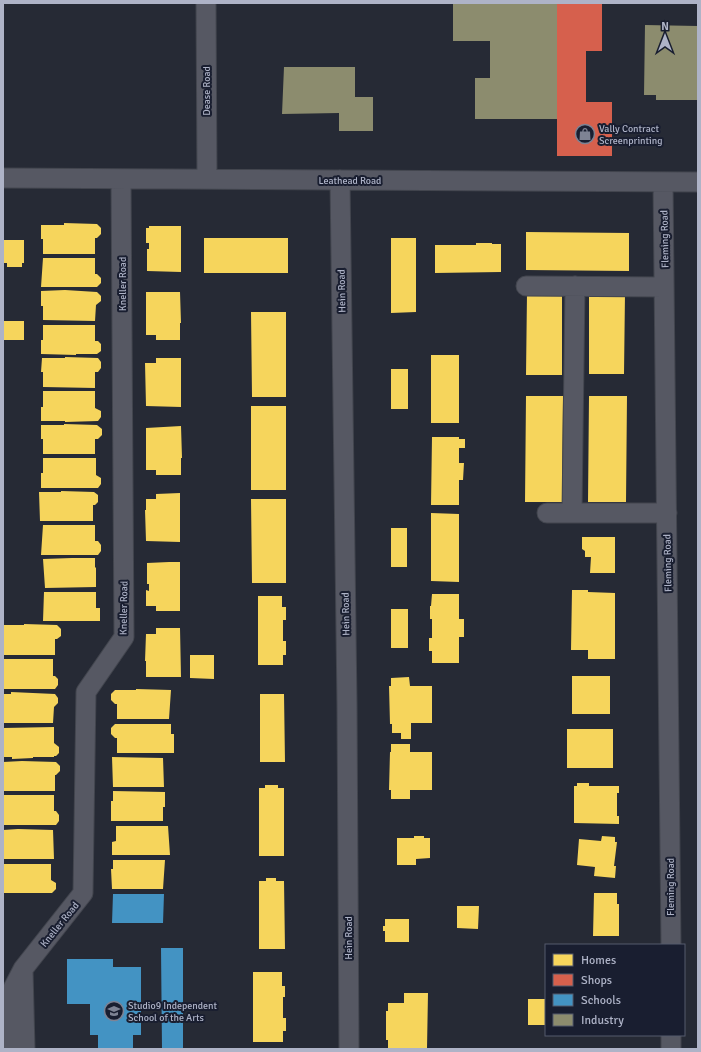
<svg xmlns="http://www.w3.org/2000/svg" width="701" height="1052" font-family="Signika,sans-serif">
<rect width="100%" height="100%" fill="#262a35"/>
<path fill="#f6d55c" d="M64,223L97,224L101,228V234L97,238H95V254H43V239H41V225H64Z
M149,226H181V272L147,271V249H149V243H146V228H149Z
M526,232L629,233V271L526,270Z
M204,238H288V273H204Z
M391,238H416V312L391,313Z
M3,240H24V263H22V267H7V263H3Z
M476,243H492V244H501V272L435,273V245H476Z
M43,258H95V274H97L101,278V283L97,287H41Z
M65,290L97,292L101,296V301L96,305L95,321L43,320V306H41V291Z
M146,292H180L181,323H180V340H156V335H146Z
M589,292L625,293L624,374H589Z
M527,293H562V375H526Z
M251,312H286V397H252Z
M3,321H24V340H3Z
M43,325H95V341H98L101,344V351L97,354H76V355L41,354V340H43Z
M431,355H459V423H431Z
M65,357L98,358L101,362V368L98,372H95V388L43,387V372H41L42,358H65Z
M156,358H181V407L146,406L145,363H156Z
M391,369H408V409H391Z
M43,391H95V408L101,411V417L98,421L65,422V421H41V407H43Z
M526,396H563L562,502H525Z
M589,396H627L626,502H588Z
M251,406H286V490H251Z
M64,424L97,425L102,429V435L98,439H95V454H43V439H41V425H64Z
M181,426L182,458H181V475H156V470H146V428Z
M432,437H459V439H465V448H459V463H464L463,480H459V505H431Z
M43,458H96V475L101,478V484L98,488H41V473H43Z
M61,491L94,492L98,495V502L95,505H93V521H40L39,492H61Z
M180,493V542L146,541L145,510H146V499H156V494Z
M251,499H286V583H252Z
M431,513L459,514V582L431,581Z
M43,525H95V541H98L101,545V551L98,555H41Z
M391,528H407V567H391Z
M582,537H615V573H590L591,557H585V551L582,549Z
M72,558H95V568L96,567V587L45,588L43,559Z
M169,562H180V611H156V606H146V590L149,591V584H147V563Z
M572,590H588V592L615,593V659H588V650H571Z
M44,592H96V608H100V621H43Z
M432,594H459V619H464V637H459V663H432V651H429V638H432V619H430V606H431Z
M258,596H282V607H286V620H283V641H286V655H283V665H258Z
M391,609H408V648H391Z
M24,624L57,625L61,629V636L57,639H55V655H3V625H24Z
M156,628H180L181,677H146V661H145L146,634H156Z
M190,655H214V679L190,678Z
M3,659H53V676H55L58,679V685L55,689H3Z
M572,676H610V714H572Z
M409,677L410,686H432V723H411V739H401V733H392V724H390L389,686H391V678Z
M136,689L171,690L169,719H117V704H115L111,700V694L115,690H136Z
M11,692L55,694L58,698V703L54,707L53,723H3V694H11Z
M260,694H284L285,762H260Z
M115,724H171V734H174V753H117V738H115L111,734V728Z
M54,727V743L59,747V753L56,756H54V757H33V758L12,759V757H3V728Z
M567,729H613V768H567Z
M391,744H410V752H432V790H410V799H391V790H389L390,752H391Z
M112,757L163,758L164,787H113Z
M22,761L56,762L60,766V771L56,775H55V791H3V762Z
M577,783H589V786H619V793H617V816H619V824L574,823V786H577Z
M265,785H278V788H284V856H259V788H265Z
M113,791L165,792V807H163V821H111V801H113Z
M3,795H54V811H56L59,815V821L56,825H3Z
M116,826H168L170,855H112V842L116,841Z
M18,829L53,830L54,859H3V830Z
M414,836H424V838H430V858L416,859V865H397V838H414Z
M602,836L615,837V842H617L614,866H616L615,878L594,876L595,867L577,865L579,839L601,841Z
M113,860H165L163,889H112L111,869H113Z
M3,864H51V880L56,883V889L52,893H3Z
M266,878H276V881H284L285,949H259V881H266Z
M594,893H617V904H619V936H593Z
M457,906H479L478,929L457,928Z
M385,919H409V942H385V931H383V926H385Z
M253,972H282V986H285V997H283V1018H286V1031H283V1042H253Z
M404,993H428L427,1049L388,1048V1040H386V1011H388V1003H404Z
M528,999H546V1025H528Z"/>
<path fill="#d6604d" d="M557,3H602V51H586V102H612V156H557Z"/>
<path fill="#4393c3" d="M113,894H164L163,923H112Z
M161,948H183V1049H162Z
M67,959H113V967H141V1035H133V1049H98V1035H90V1004H67Z"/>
<path fill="#8c8c6e" d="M453,3H557V119H475V78H490V41H453Z
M645,25L698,26V100H656V95H644Z
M284,67H355V97H373V131H339V113L282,114Z"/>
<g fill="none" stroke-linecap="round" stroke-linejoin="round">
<g stroke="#42454e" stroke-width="21">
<path id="minor" d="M206,3L207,179
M3,178L698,182
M340,180L347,705L349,1049
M663,182L671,945
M526,286L664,287
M547,513H667
M572,513L575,286
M23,970L25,1049
M671,1035V1049
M6,1049L7,1000L23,969L83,893L86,692L124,637L121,179"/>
</g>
<use href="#minor" stroke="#565863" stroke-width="19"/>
</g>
<defs>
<g id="shop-ring" transform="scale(1)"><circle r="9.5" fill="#191e30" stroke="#7e8394" stroke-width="1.5"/><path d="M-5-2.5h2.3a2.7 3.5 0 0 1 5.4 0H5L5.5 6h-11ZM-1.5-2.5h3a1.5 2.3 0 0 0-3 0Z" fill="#7e8394"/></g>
<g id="school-ring" transform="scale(1)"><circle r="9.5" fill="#191e30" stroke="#7e8394" stroke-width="1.5"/><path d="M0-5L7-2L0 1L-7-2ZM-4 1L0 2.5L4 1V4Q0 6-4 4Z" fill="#7e8394"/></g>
</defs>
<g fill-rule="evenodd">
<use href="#shop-ring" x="585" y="134"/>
<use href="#school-ring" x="114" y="1011"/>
</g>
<g text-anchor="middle" stroke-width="4" stroke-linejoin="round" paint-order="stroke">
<g font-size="10" fill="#aeb3c7" stroke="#191e30">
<text transform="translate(206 91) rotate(-90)" y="4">Dease Road</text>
<text x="350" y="184">Leathead Road</text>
<text transform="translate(664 239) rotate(-91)" y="4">Fleming Road</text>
<text transform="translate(122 284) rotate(-90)" y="4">Kneller Road</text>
<text transform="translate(341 291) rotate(-91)" y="4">Hein Road</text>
<text transform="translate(667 563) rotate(-91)" y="4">Fleming Road</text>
<text transform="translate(123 608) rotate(-89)" y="4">Kneller Road</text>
<text transform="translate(345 614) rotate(-91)" y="4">Hein Road</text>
<text transform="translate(670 887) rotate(-90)" y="4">Fleming Road</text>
<text transform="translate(59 924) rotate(-51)" y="4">Kneller Road</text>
<text transform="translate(348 938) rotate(-90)" y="4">Hein Road</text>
</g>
<g font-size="10" fill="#aeb3c7" stroke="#191e30" text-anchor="start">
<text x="599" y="132">Vally Contract<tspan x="599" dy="12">Screenprinting</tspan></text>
<text x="128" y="1009">Studio9 Independent<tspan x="128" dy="12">School of the Arts</tspan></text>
</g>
</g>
<rect width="701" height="1052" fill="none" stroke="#aeb3c7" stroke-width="8"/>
<rect x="545" y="944" width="140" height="92" fill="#191e30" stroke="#555a6c"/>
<rect x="553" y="954" width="20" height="12" fill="#f6d55c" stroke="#555a6c"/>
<text x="581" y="964" font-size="12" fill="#aeb3c7">Homes</text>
<rect x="553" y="974" width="20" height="12" fill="#d6604d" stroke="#555a6c"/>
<text x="581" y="984" font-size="12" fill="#aeb3c7">Shops</text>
<rect x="553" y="994" width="20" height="12" fill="#4393c3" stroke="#555a6c"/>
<text x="581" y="1004" font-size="12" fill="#aeb3c7">Schools</text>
<rect x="553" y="1014" width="20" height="12" fill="#8c8c6e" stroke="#555a6c"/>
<text x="581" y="1024" font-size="12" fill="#aeb3c7">Industry</text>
<g transform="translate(665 36)" stroke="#191e30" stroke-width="3" paint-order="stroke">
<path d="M0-3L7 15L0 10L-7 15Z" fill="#aeb3c7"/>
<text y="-6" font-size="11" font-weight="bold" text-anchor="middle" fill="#aeb3c7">N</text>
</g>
</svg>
